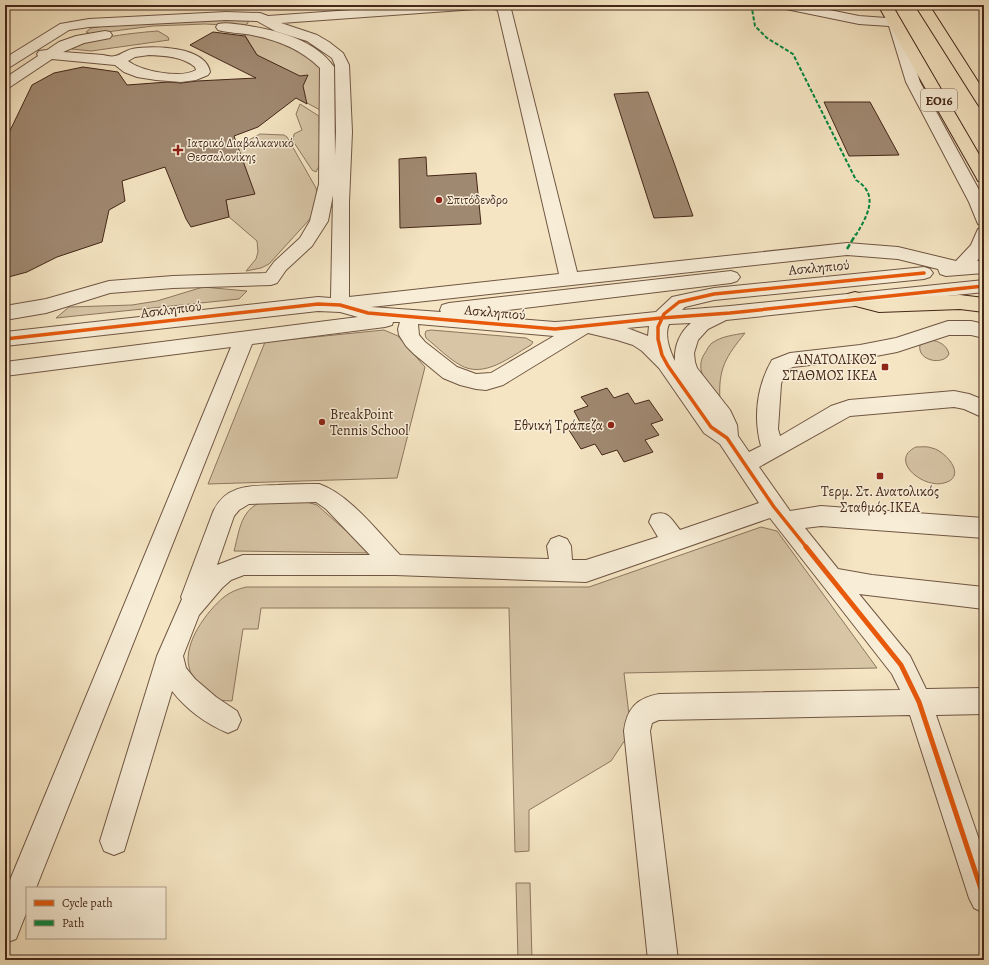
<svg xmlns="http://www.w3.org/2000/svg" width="989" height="965" font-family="Alegreya,serif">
<rect width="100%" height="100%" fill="#f5e5c3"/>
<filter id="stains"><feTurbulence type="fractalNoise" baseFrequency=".005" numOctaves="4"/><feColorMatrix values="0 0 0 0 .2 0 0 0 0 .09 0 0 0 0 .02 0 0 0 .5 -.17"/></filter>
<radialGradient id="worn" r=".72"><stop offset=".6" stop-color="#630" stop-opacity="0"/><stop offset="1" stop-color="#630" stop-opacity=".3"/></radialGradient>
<path fill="#d7c5a6" stroke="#8e765f" d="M248,19V23L244,26L205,24L153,26L91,34L86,32L91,28L105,26Z
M158,31L168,37L169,40L91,51L72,49C80,38 143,32 158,31Z
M243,32L293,44L321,64L320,110L296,97L257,55Z
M300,104L319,116L320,164L316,172L312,170L293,141L294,134L302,130L296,114Z
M260,134L284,135L287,137L316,188L318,199L316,210L309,220L269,264L261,268L246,271L256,259L258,252L257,241L229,217L226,200L238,146Z
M203,287L247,291L239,299L56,318L69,307L132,305L157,301Z
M384,330L398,336L425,367L397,478L208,484L265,342Z
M431,330L526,338L533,342L531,345C510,357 484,379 460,365C448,358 437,347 426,338L425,334L426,331Z
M745,333C726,357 718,368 720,400C709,387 693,370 705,353C707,350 709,345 712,343C722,336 734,335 745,333Z
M930,340C939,341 947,345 949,354L947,357C938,365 917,359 920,345Z
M916,447C921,447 927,446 932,448C946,451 968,477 944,483C923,489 888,460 916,447Z
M307,502L317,505L371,553L234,551C239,533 240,512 259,503Z
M761,527L777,531L877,668L624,673L631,731L611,761L529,810V851L515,852L509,608H261L258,629H243L232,701L215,700C206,691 191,680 189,667C183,643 207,611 224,597C230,592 238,589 246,587H589Z
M516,883H530L532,960H518Z"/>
<path fill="#a08971" stroke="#442618" d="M213,32L245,36L257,55L300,76L308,75L303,86L307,104L296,98L258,127L234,136L255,194L226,200L229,217L191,227L186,219L165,167L122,181L125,201L109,210L102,242L57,257L27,272L5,278V141L32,85L54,73L83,67L118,72L127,85L168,82L181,83L197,81L256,78L190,45Z
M648,92L673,160L693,216L654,218L614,94Z
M824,102H870L899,155L849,156Z
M426,157L427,176L476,173L481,224L400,228L399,159Z
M607,388L614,398L628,393L635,404L649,400L663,420L651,424L659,435L645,440L653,452L624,462L617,450L602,455L595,444L581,449L567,427L580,422L574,411L588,406L581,397Z"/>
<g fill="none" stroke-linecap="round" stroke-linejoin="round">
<g stroke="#705643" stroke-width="2">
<path id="minor" d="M421,5H483L481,8L476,9L281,23L317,35L329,42L343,53L349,65L352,132L349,202V297L559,274L498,11L489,5H506L511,9L577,272L847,243L898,247L956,261L971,245L978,229L984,227V253L977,261H984V273L946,276L940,274L938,269L898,259L847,255L371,307L441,312L440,310L442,305L449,303L731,271L737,273L740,277L737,281L731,283L466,315L555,322L569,321L656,312L672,297L714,288L924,267L930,269L933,273L930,277L924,279L714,300L685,307L682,310L730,306L984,280V292L726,320L708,329L698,340L694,353L695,362L697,368L730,410L737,425L738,436L749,452L761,446C753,417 757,386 772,360L790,353L860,345L896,338L948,321H971L984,324V338L971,335H949L897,352L860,359L793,367L786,370L781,384L778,429L780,436L831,406L849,400L954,391L969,394L984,400V418L964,409L954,407L850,416L759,467L790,511L821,506L984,518V538L821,526L805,528L838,569L872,575L984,587V609L859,594L910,656L926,689L984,688V714L936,715L984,854V913L974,908L969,898L910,715L659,720L652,723L650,731L678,960H648L624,731C627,708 637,698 659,694L900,690L892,674L770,518L586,582L395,575H244L231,580L222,588L199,615L183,656L186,668L195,679L216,697L237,711L241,720L237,729L228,733C206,724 187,710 172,691L124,851L114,855L104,851L100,841L157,656L182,599L181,597L213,512C226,484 251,486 278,485C292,484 305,484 319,484C349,494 378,532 400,555L549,559L547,546L551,539L559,536L567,539L571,546L572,560H586L658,537L649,522L652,515C668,509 671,519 680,530L759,503L720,444L704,433L659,368L642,351L633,345L617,340L588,333L503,385L486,390L476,389L460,385L443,378L414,354L406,346L399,335L398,329L400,322H393L392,325L385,327L252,344L36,888H27V911L16,939L5,943V892L231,347L5,376V362L358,317L340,312L318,311L5,346V332L318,297L331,298L333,195L328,221L312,246L286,270L277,283L271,285L173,288L110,293L46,313L5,320V306L46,299L109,281L173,276L266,273L274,262L300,238L310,221L319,184L320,68C301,49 278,40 252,35C241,33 229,33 218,30L216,27L218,24C226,22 235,24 243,25C275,30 315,39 334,67L335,156L336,132L335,65L332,58L307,41L275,31L257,21L226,20L89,27L69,30L10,67L5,68V58L60,24L89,19L226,12L260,13L268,16ZM691,323C680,332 674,346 675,361C670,351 664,335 669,324ZM418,324L554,336L491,373L476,374L457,367L425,342L419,335ZM649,326L648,336L627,328ZM316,502L326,509L370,555H243L217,565L234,516L239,510L249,504Z
M779,5H805L859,16L900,19L920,82L984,199V226L978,224L969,202L906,82L889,26L859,24L786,9L781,8Z
M105,31L110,32L112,35L110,38L84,43L63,52C77,53 90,54 103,55C107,56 112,57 115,56C121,55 126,50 132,49C152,45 206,46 210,72L208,75L196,80L181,82L156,80L137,77L124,72L115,65L52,59L10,87L5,88V78L38,56L37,54L39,51L47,50L59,42L76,36ZM149,55C165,56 182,56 195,67L196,70C180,79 141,71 128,61L135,57Z"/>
</g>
<g stroke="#442618" stroke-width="2">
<path id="major" d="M878,5H892L984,163V182L978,181L976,177Z
M915,5H929L984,91V107L979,106L977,103Z
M855,292L879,298L960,295L984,298V312L960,309L879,312L848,304L846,299L848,294Z"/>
</g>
<use href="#minor" fill="#f8eed8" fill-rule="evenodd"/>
<use href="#major" fill="#f5e5c3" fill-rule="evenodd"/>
<path stroke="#00873e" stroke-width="2" stroke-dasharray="4 2" stroke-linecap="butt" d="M754,5L752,9L755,26L767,38L793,54L856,180C880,195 867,216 856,235"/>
<path stroke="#00873e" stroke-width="2.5" stroke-dasharray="5.5 2.5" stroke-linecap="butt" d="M847,249L856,234"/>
<g stroke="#f8eed8" stroke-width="6">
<path id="cycleway-far1" d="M5,339L318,304L340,305L368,313L555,329L661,318L730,313L984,286
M807,548L774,507L727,438L711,427L668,366L662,355L658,339V327L664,314L679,302L714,294L924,273"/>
</g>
<g stroke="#f8eed8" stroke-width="8">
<path id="cycleway" d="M806,547L901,665L919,702L984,898"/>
</g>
<use href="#cycleway-far1" stroke="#e8590c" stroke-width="3.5"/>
<use href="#cycleway" stroke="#e8590c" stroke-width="5"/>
</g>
<g fill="#8f2418" stroke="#f8eed8" stroke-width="1.5">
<path d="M176 144h4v4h4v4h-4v4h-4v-4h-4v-4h4z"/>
<circle cx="439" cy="200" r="4"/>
<rect x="881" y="363" width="8" height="8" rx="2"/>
<circle cx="322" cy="422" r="4"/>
<circle cx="611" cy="425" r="4"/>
<rect x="876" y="472" width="8" height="8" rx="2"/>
</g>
<g text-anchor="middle" stroke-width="3" stroke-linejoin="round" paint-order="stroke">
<g font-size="12" fill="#442618" stroke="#f8eed8" text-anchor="start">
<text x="187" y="147">Ιατρικό Διαβαλκανικό<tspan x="187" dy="14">Θεσσαλονίκης</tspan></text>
<text x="447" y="204">Σπιτόδενδρο</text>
</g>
<rect fill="#f8eed8" stroke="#7a6252" stroke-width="1" x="921" y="89" width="36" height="22" rx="3"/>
<g font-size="13" font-weight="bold" fill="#442618">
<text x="939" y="105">ΕΟ16</text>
</g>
<g font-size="14" fill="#442618" stroke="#f8eed8">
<text transform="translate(819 267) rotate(-5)" y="5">Ασκληπιού</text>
<text transform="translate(171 309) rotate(-7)" y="5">Ασκληπιού</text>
<text transform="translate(495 312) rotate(5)" y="5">Ασκληπιού</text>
</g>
<g font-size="14" fill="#442618" stroke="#f8eed8" text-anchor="end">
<text x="877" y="364">ΑΝΑΤΟΛΙΚΟΣ<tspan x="877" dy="16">ΣΤΑΘΜΟΣ ΙΚΕΑ</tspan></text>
<text x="330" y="419" text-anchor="start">BreakPoint<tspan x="330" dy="16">Tennis School</tspan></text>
<text x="603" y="430">Εθνική Τράπεζα</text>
<text x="880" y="496" text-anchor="middle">Τερμ. Στ. Ανατολικός<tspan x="880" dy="16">Σταθμός ΙΚΕΑ</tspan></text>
</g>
</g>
<rect width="989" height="965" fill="none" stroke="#f5e5c3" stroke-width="20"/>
<rect x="6" y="6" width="977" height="953" fill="none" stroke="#442618" stroke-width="2"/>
<rect x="10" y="10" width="969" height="945" fill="none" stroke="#442618"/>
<rect x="26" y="887" width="140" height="52" fill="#f8eed8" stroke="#b09e8b"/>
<rect x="34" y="900" width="20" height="6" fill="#e8590c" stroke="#b09e8b"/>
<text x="62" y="907" font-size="12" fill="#442618">Cycle path</text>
<rect x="34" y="920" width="20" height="6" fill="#00873e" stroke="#b09e8b"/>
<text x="62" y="927" font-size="12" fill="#442618">Path</text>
<rect width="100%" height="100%" filter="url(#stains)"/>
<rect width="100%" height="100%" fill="url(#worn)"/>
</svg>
